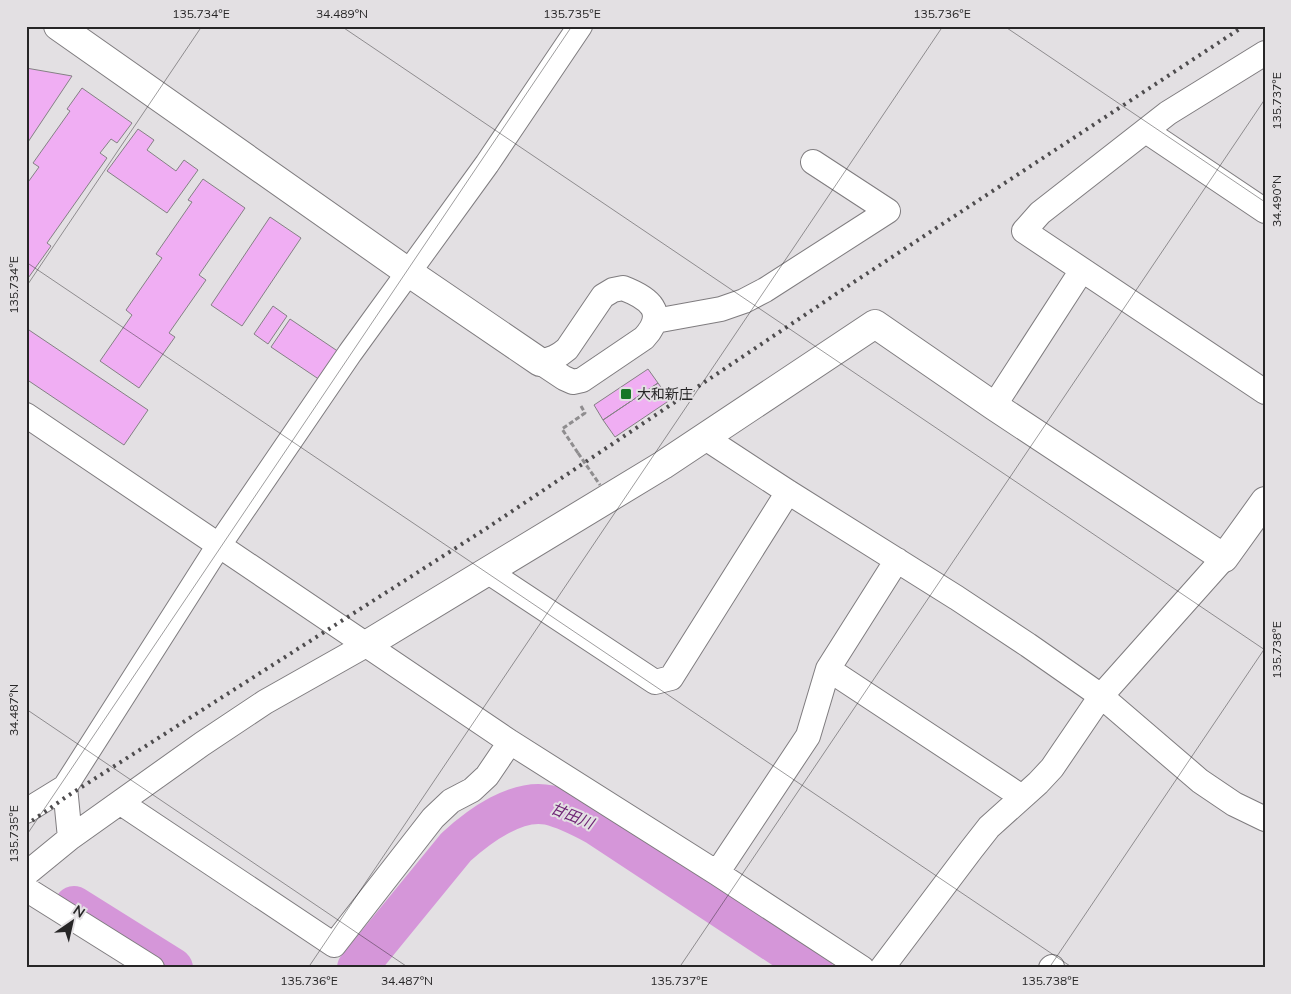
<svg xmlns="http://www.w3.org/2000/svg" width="1291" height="994" font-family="Mulish,'Noto Sans JP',sans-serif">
<rect width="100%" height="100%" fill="#e3e0e3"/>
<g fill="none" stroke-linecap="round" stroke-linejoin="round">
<path stroke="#d596d9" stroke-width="40" d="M74,906L173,968
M357,968L456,847C479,826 517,798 549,805C566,809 581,817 596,825L813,968"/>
</g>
<path fill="#f0aef3" stroke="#848184" d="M26,68L72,76L26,145Z
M82,88L132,123L117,143L111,139L100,153L107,158L47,243L51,246L26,281V185L39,167L33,163L70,111L67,109Z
M138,129L154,140L147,150L176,171L184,160L198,170L167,213L107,171Z
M203,179L245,208L199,275L206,280L169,333L175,337L139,388L100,361L132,315L126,310L162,258L156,254L192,202L188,200Z
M270,217L301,238L242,326L211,305Z
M273,306L287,316L268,344L254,334Z
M290,319L339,352L320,380L271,347Z
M26,328L148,410L124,445L26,379Z
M648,369L658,383L603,420L594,405Z
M658,383L670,400L615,437L603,420Z"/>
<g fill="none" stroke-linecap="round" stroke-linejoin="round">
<g stroke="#7f7c7f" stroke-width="26">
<path id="street" d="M1265,53L1168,113L1040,213L1024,231L1265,392
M1146,131L1265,211
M623,288C649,298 668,312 644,338L582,380L573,382L564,378L540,362C551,359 558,357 567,349L603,296L613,290Z
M655,321L721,309L744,301L765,290L888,211L813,162
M994,406L1082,270
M26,415L510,742L717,873L862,968
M704,437L788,492L957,598L1028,645L1101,696L1200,781L1234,804L1265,819
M487,571L655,682L671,678L788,492
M828,669L1022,797
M121,803L334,945L433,818L451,801L472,790L487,776L510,742
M26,811L65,787
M70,838L65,787L219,545L350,353L487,164L580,26
M717,873L808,736L828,669L897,560
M26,874L70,838L202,744L265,702L366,645
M26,889L152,968
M882,968L971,850L989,827L1038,783L1052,768L1101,696L1224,558
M1051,968L1052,967"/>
</g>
<g stroke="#7f7c7f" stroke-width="30">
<path id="secondary" d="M58,26L408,272L540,362
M366,645L663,465L875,324L994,406L1224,558L1265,501"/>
</g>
<path stroke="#8f8d8f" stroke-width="3" stroke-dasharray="5 2.5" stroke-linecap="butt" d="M578,453L562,429L585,413L581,406"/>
<use href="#street" stroke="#fff" stroke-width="24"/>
<use href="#secondary" stroke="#fff" stroke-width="28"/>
<path stroke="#4e4c4e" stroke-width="4" stroke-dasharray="2.5 5" stroke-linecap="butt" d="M26,825L66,797L487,528L851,284L1244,26"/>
<path stroke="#8f8d8f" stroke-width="3" stroke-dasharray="5 2.5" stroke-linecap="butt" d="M578,453L600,485"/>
</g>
<path fill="none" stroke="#272627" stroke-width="1" stroke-opacity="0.45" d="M341,26L1265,650M1004,26L1265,202M26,262L1073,968M26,287L202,26M26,709L409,968M26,836L572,26M308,968L943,26M679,968L1265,99M1049,968L1265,648"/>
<rect fill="#177625" stroke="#e3e0e3" stroke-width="2" x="620" y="388" width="12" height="12" rx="2.5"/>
<g text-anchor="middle" stroke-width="4" stroke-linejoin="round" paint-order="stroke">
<g font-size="14" fill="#272627" stroke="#e3e0e3" text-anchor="start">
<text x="637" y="399">大和新庄</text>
</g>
<g font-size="15" font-style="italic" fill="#6f2475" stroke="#e3e0e3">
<text transform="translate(572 816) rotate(22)" y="5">甘田川</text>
</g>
</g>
<rect width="1291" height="994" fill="none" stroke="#e3e0e3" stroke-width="55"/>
<g transform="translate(72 922) rotate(34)" stroke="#e3e0e3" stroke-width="4" paint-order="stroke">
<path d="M0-4L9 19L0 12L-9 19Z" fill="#272627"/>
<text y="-8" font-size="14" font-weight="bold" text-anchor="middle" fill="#272627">N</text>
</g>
<rect x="28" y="28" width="1236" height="938" fill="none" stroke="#272627" stroke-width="2"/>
<g font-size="12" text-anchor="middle" fill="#272627">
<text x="201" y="18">135.734°E</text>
<text x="342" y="18">34.489°N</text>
<text x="572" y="18">135.735°E</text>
<text x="942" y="18">135.736°E</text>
<text transform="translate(1277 101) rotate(-90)" y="4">135.737°E</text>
<text transform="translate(1277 201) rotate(-90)" y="4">34.490°N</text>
<text transform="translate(14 285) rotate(-90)" y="4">135.734°E</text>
<text transform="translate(1277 650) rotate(-90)" y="4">135.738°E</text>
<text transform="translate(14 710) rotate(-90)" y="4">34.487°N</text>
<text transform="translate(14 834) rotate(-90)" y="4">135.735°E</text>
<text x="309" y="985">135.736°E</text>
<text x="407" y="985">34.487°N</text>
<text x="679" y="985">135.737°E</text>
<text x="1050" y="985">135.738°E</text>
</g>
</svg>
